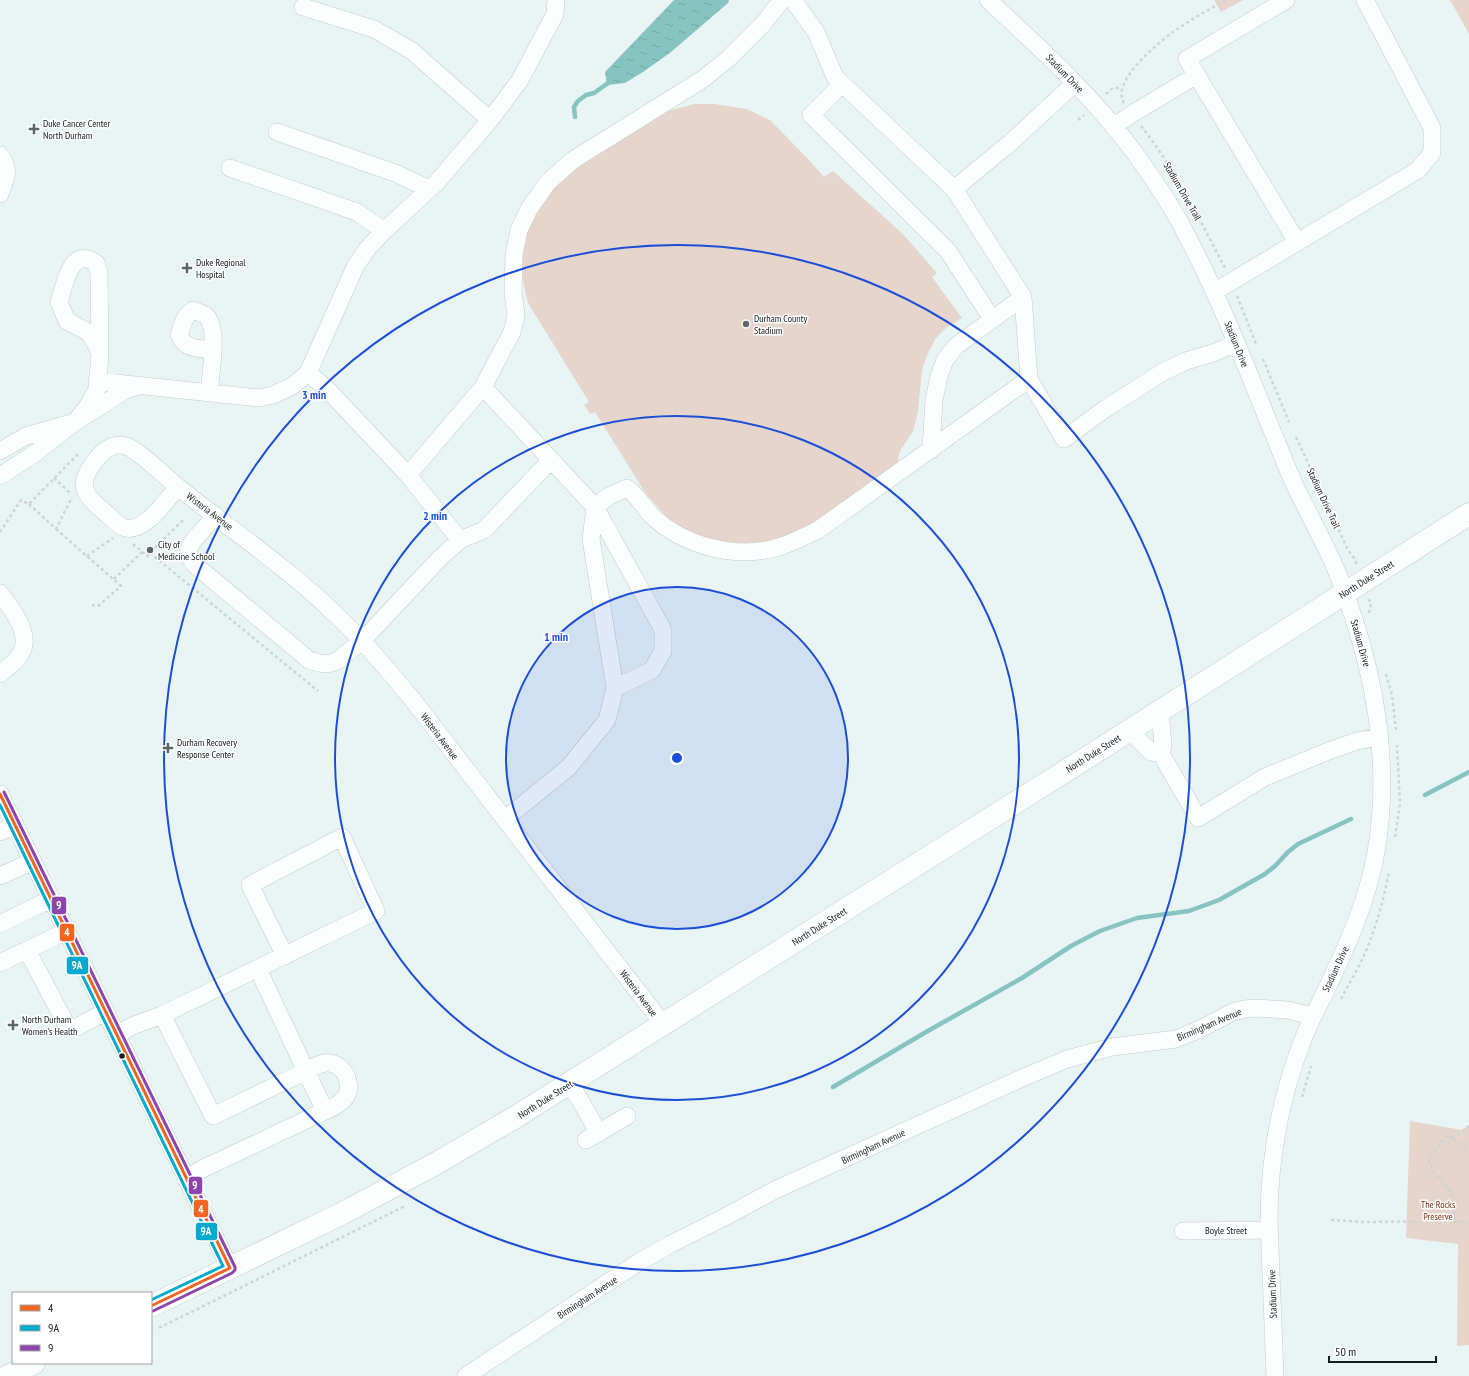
<svg xmlns="http://www.w3.org/2000/svg" width="1469" height="1376" font-family="'PT Sans Narrow',sans-serif">
<defs>
<pattern id="water-ripples" width="26" height="14" patternUnits="userSpaceOnUse"><rect width="26" height="14" fill="#87c3c0"/><path d="M2 4q2-2 4 0t4 0M15 11q2-2 4 0t4 0" fill="none" stroke="#74a7a4"/></pattern>
</defs>
<rect width="100%" height="100%" fill="#e9f5f4"/>
<path fill="#e5d5cc" d="M1214,0H1243L1221,12Z
M1450,0H1469V34Z
M694,104H714L747,109L770,120L809,160L824,177L833,171L903,234L937,273L932,277L962,318L946,328L936,338L928,353L922,370L918,412L913,431L899,453L898,464L883,478L801,530L783,539L759,544L734,545L703,541L673,524L646,494L595,412L590,414L584,405L589,402L528,303L524,286L521,268L523,252L529,218L563,175L653,115Z
M1410,1121L1462,1130L1469,1126V1345L1457,1346L1458,1244L1406,1238Z"/>
<path fill="url(#water-ripples)" d="M674,0H729L728,3L671,52L643,72L625,83L607,85L605,72Z"/>
<g fill="none" stroke-linecap="round" stroke-linejoin="round">
<path stroke="#87c3c0" stroke-width="4.5" d="M575,117L574,107L578,101L586,95L594,93L611,81
M1425,795L1469,772
M833,1087L926,1032L1022,978L1071,946L1100,931L1137,918L1189,911L1219,900L1265,874L1275,866L1288,852L1298,844L1351,819"/>
<g stroke="#c3cccc" stroke-width="18">
<path id="minor" d="M782,0L763,24L729,58L703,79L573,160L548,182L529,209L519,230L514,255L513,292L516,315L512,332L483,387L595,507L609,496L627,488C639,497 642,505 651,515C683,546 736,560 779,547C792,543 805,536 818,530L1029,379
M793,0L816,32L835,77L954,189L1023,297L1029,379L1064,439L1105,409L1163,372L1186,361L1213,353L1236,343
M988,0C1039,47 1092,95 1134,152C1152,177 1171,204 1185,232C1222,302 1250,377 1280,450C1285,463 1290,475 1296,488C1309,514 1323,540 1335,567C1372,658 1393,754 1376,852C1368,899 1348,944 1328,986C1319,1005 1309,1023 1302,1042C1280,1099 1269,1161 1269,1221L1275,1376
M1286,0L1187,59L1297,242
M303,7L374,29L412,51L490,120
M842,84L811,115L948,251L992,319
M1114,126L1132,114L1197,75
M277,132L395,173L429,189
M0,155C11,170 6,178 0,194
M230,168L357,212L384,231
M954,189L1010,143L1075,83
M1214,292L1418,170L1432,153V128L1365,0
M308,373L327,389L408,475
M97,381L259,398L273,395L292,386L308,373L356,265L368,248L384,231L437,182L490,120L520,80L555,14L556,0
M209,393C210,377 220,325 205,315C202,313 197,312 193,310C183,317 183,324 179,335C186,350 198,348 213,350
M931,450L934,400L939,376L945,360L956,346L1023,297
M0,451L26,436L75,422L88,406L97,389L100,354L99,273L96,263C70,245 65,285 59,302L67,321L88,332L96,344L100,354
M0,476L34,454L75,422L126,390L139,386
M178,487C166,500 145,533 125,528C119,526 113,520 108,515C101,509 92,502 87,494C82,485 85,476 90,468C97,457 110,441 126,446C137,449 167,478 178,487C230,529 285,566 333,612C362,639 387,669 412,699L663,1024
M216,516C209,524 190,541 189,550C188,555 192,561 195,565L309,660L319,663L328,664L337,661L362,641L440,558L460,540L408,475L483,387
M460,540L484,530L551,460
M0,593C13,611 36,638 17,659C12,665 5,669 0,674
M1160,711L1163,745L1161,754L1198,818L1265,777L1326,752L1357,741L1380,737
M1129,730L1151,752L1161,754
M0,794L230,1268
M505,819L568,768L607,720L615,688L652,670L663,651V630L595,507L591,539L615,688
M0,832L15,825
M0,876L33,861
M0,924L51,899
M27,950L66,1024L72,1027H77L105,1012
M0,963L67,931
M162,1015L213,1116L306,1071L258,969
M117,1035L132,1026L162,1015L376,911L342,837L250,885L285,956
M570,1083L599,1133
M586,1140L627,1116
M186,1179L202,1169L325,1111C332,1108 339,1105 344,1099C355,1087 345,1064 329,1063C321,1062 313,1067 306,1071L325,1111
M1183,1231L1269,1230
M466,1376L639,1262L671,1244L723,1218L775,1190L1022,1078L1067,1059L1112,1047L1176,1039L1198,1030L1233,1012L1244,1009L1256,1008L1287,1010L1313,1016"/>
</g>
<g stroke="#c3cccc" stroke-width="23">
<path id="highway" d="M151,1306L341,1214L435,1164L514,1118L1080,762L1469,514
M8,1376L34,1363"/>
</g>
<path stroke="#d0d3d3" stroke-width="2.5" stroke-dasharray="3 3" stroke-linecap="butt" d="M1106,94L1113,88H1122
M1124,103C1110,82 1158,43 1173,32C1190,20 1208,10 1226,0
M1078,120L1084,115
M1141,126C1175,169 1200,220 1225,268
M1237,296L1256,344
M1263,359L1289,422
M1296,437L1348,550L1354,558L1357,566
M54,478L70,493
M29,504L56,529L72,497
M56,529L121,586L98,606L92,605
M0,532L21,500L29,504L80,452
M133,544L147,556L185,518
M150,553L318,691
M87,556L113,538
M114,579L142,552
M1369,613L1371,604L1369,599
M1386,674L1392,695L1396,730
M1395,837L1400,804L1397,745
M1341,999C1347,987 1354,976 1360,964C1374,935 1383,903 1389,872
M1302,1097L1311,1066
M1452,1138L1469,1126
M1331,1220L1365,1222L1455,1221L1469,1223
M1455,1221L1452,1195L1444,1183L1434,1173L1429,1160L1436,1149L1447,1135L1469,1149
M159,1328L405,1206"/>
<use href="#minor" stroke="#fcfefd" stroke-width="17"/>
<use href="#highway" stroke="#fcfefd" stroke-width="22"/>
<g stroke="#fff" stroke-width="6">
<path id="bus-1" d="M0,794L230,1268L151,1306"/>
</g>
<g stroke="#fff" stroke-width="6">
<path id="bus-2" d="M0,805L223,1266L151,1300"/>
</g>
<g stroke="#fff" stroke-width="6">
<path id="bus-3" d="M4,792L235,1267V1270L232,1273L153,1311"/>
</g>
<use href="#bus-1" stroke="#f26522" stroke-width="3"/>
<use href="#bus-2" stroke="#00a9ce" stroke-width="3"/>
<use href="#bus-3" stroke="#8e44ad" stroke-width="3"/>
</g>
<circle cx="677" cy="758" r="171" fill="#1d4ed8" fill-opacity=".12"/>
<g fill="none" stroke="#1d4ed8" stroke-width="2">
<circle cx="677" cy="758" r="171"/>
<circle cx="677" cy="758" r="342"/>
<circle cx="677" cy="758" r="513"/>
</g>
<g fill="#5e6767" stroke="#fff" stroke-width="1.5">
<path d="M32 123h4v4h4v4h-4v4h-4v-4h-4v-4h4z"/>
<path d="M185 262h4v4h4v4h-4v4h-4v-4h-4v-4h4z"/>
<circle cx="746" cy="324" r="4"/>
<circle cx="150" cy="550" r="4"/>
<path d="M166 742h4v4h4v4h-4v4h-4v-4h-4v-4h4z"/>
<path d="M11 1019h4v4h4v4h-4v4h-4v-4h-4v-4h4z"/>
</g>
<circle fill="#131b1b" stroke="#fff" stroke-width="1.5" cx="122" cy="1056" r="3.5"/>
<g text-anchor="middle" stroke-width="3" stroke-linejoin="round" paint-order="stroke">
<g font-size="10" fill="#131b1b" stroke="#fff">
<text transform="translate(1065 73) rotate(46)" y="4">Stadium Drive</text>
<text transform="translate(1183 191) rotate(60)" y="4">Stadium Drive Trail</text>
<text transform="translate(1237 344) rotate(68)" y="4">Stadium Drive</text>
<text transform="translate(1324 498) rotate(65)" y="4">Stadium Drive Trail</text>
<text transform="translate(210 511) rotate(37)" y="4">Wisteria Avenue</text>
<text transform="translate(1366 579) rotate(-32)" y="4">North Duke Street</text>
<text transform="translate(1361 643) rotate(74)" y="4">Stadium Drive</text>
<text transform="translate(440 736) rotate(53)" y="4">Wisteria Avenue</text>
<text transform="translate(1093 753) rotate(-32)" y="4">North Duke Street</text>
<text transform="translate(819 926) rotate(-32)" y="4">North Duke Street</text>
<text transform="translate(1335 969) rotate(-65)" y="4">Stadium Drive</text>
<text transform="translate(639 993) rotate(53)" y="4">Wisteria Avenue</text>
<text transform="translate(1209 1024) rotate(-23)" y="4">Birmingham Avenue</text>
<text transform="translate(545 1099) rotate(-32)" y="4">North Duke Street</text>
<text transform="translate(873 1146) rotate(-25)" y="4">Birmingham Avenue</text>
<text x="1226" y="1234">Boyle Street</text>
<text transform="translate(1272 1294) rotate(-92)" y="4">Stadium Drive</text>
<text transform="translate(587 1297) rotate(-33)" y="4">Birmingham Avenue</text>
</g>
<g font-size="10" fill="#131b1b" stroke="#fff" text-anchor="start">
<text x="43" y="127">Duke Cancer Center<tspan x="43" dy="12">North Durham</tspan></text>
<text x="196" y="266">Duke Regional<tspan x="196" dy="12">Hospital</tspan></text>
<text x="754" y="322">Durham County<tspan x="754" dy="12">Stadium</tspan></text>
<text x="158" y="548">City of<tspan x="158" dy="12">Medicine School</tspan></text>
<text x="177" y="746">Durham Recovery<tspan x="177" dy="12">Response Center</tspan></text>
<text x="22" y="1023">North Durham<tspan x="22" dy="12">Women's Health</tspan></text>
</g>
<g font-size="10" fill="#7b3411" stroke="#fff">
<text x="1438" y="1208">The Rocks<tspan x="1438" dy="12">Preserve</tspan></text>
</g>
</g>
<circle cx="677" cy="758" r="6" fill="#1d4ed8" stroke="#fff" stroke-width="2"/>
<g font-size="12" text-anchor="middle" font-weight="bold" fill="#1d4ed8" stroke="#fff" stroke-width="3" stroke-linejoin="round" paint-order="stroke">
<text x="314" y="399">3 min</text>
<text x="435" y="520">2 min</text>
<text x="556" y="641">1 min</text>
</g>
<g stroke="#fff" stroke-width="1.5">
<rect x="51" y="896" width="16" height="19" rx="4" fill="#8e44ad"/>
<rect x="59" y="923" width="16" height="19" rx="4" fill="#f26522"/>
<rect x="66" y="956" width="23" height="19" rx="4" fill="#00a9ce"/>
<rect x="188" y="1176" width="15" height="19" rx="4" fill="#8e44ad"/>
<rect x="193" y="1199" width="16" height="19" rx="4" fill="#f26522"/>
<rect x="195" y="1222" width="23" height="19" rx="4" fill="#00a9ce"/>
</g>
<g font-size="11" text-anchor="middle" font-weight="bold" fill="#fff">
<text x="59" y="909">9</text>
<text x="67" y="936">4</text>
<text x="77" y="969">9A</text>
<text x="195" y="1189">9</text>
<text x="201" y="1213">4</text>
<text x="206" y="1235">9A</text>
</g>
<rect x="12" y="1292" width="140" height="72" fill="#ffffff" stroke="#a1a4a4"/>
<rect x="20" y="1305" width="20" height="6" fill="#f26522" stroke="#a1a4a4"/>
<text x="48" y="1312" font-size="12" fill="#131b1b">4</text>
<rect x="20" y="1325" width="20" height="6" fill="#00a9ce" stroke="#a1a4a4"/>
<text x="48" y="1332" font-size="12" fill="#131b1b">9A</text>
<rect x="20" y="1345" width="20" height="6" fill="#8e44ad" stroke="#a1a4a4"/>
<text x="48" y="1352" font-size="12" fill="#131b1b">9</text>
<path d="M1329 1356v6h107v-6" fill="none" stroke="#131b1b" stroke-width="2"/>
<text x="1335" y="1356" font-size="12" fill="#131b1b" stroke="#ffffff" stroke-width="3" paint-order="stroke">50 m</text>
</svg>
